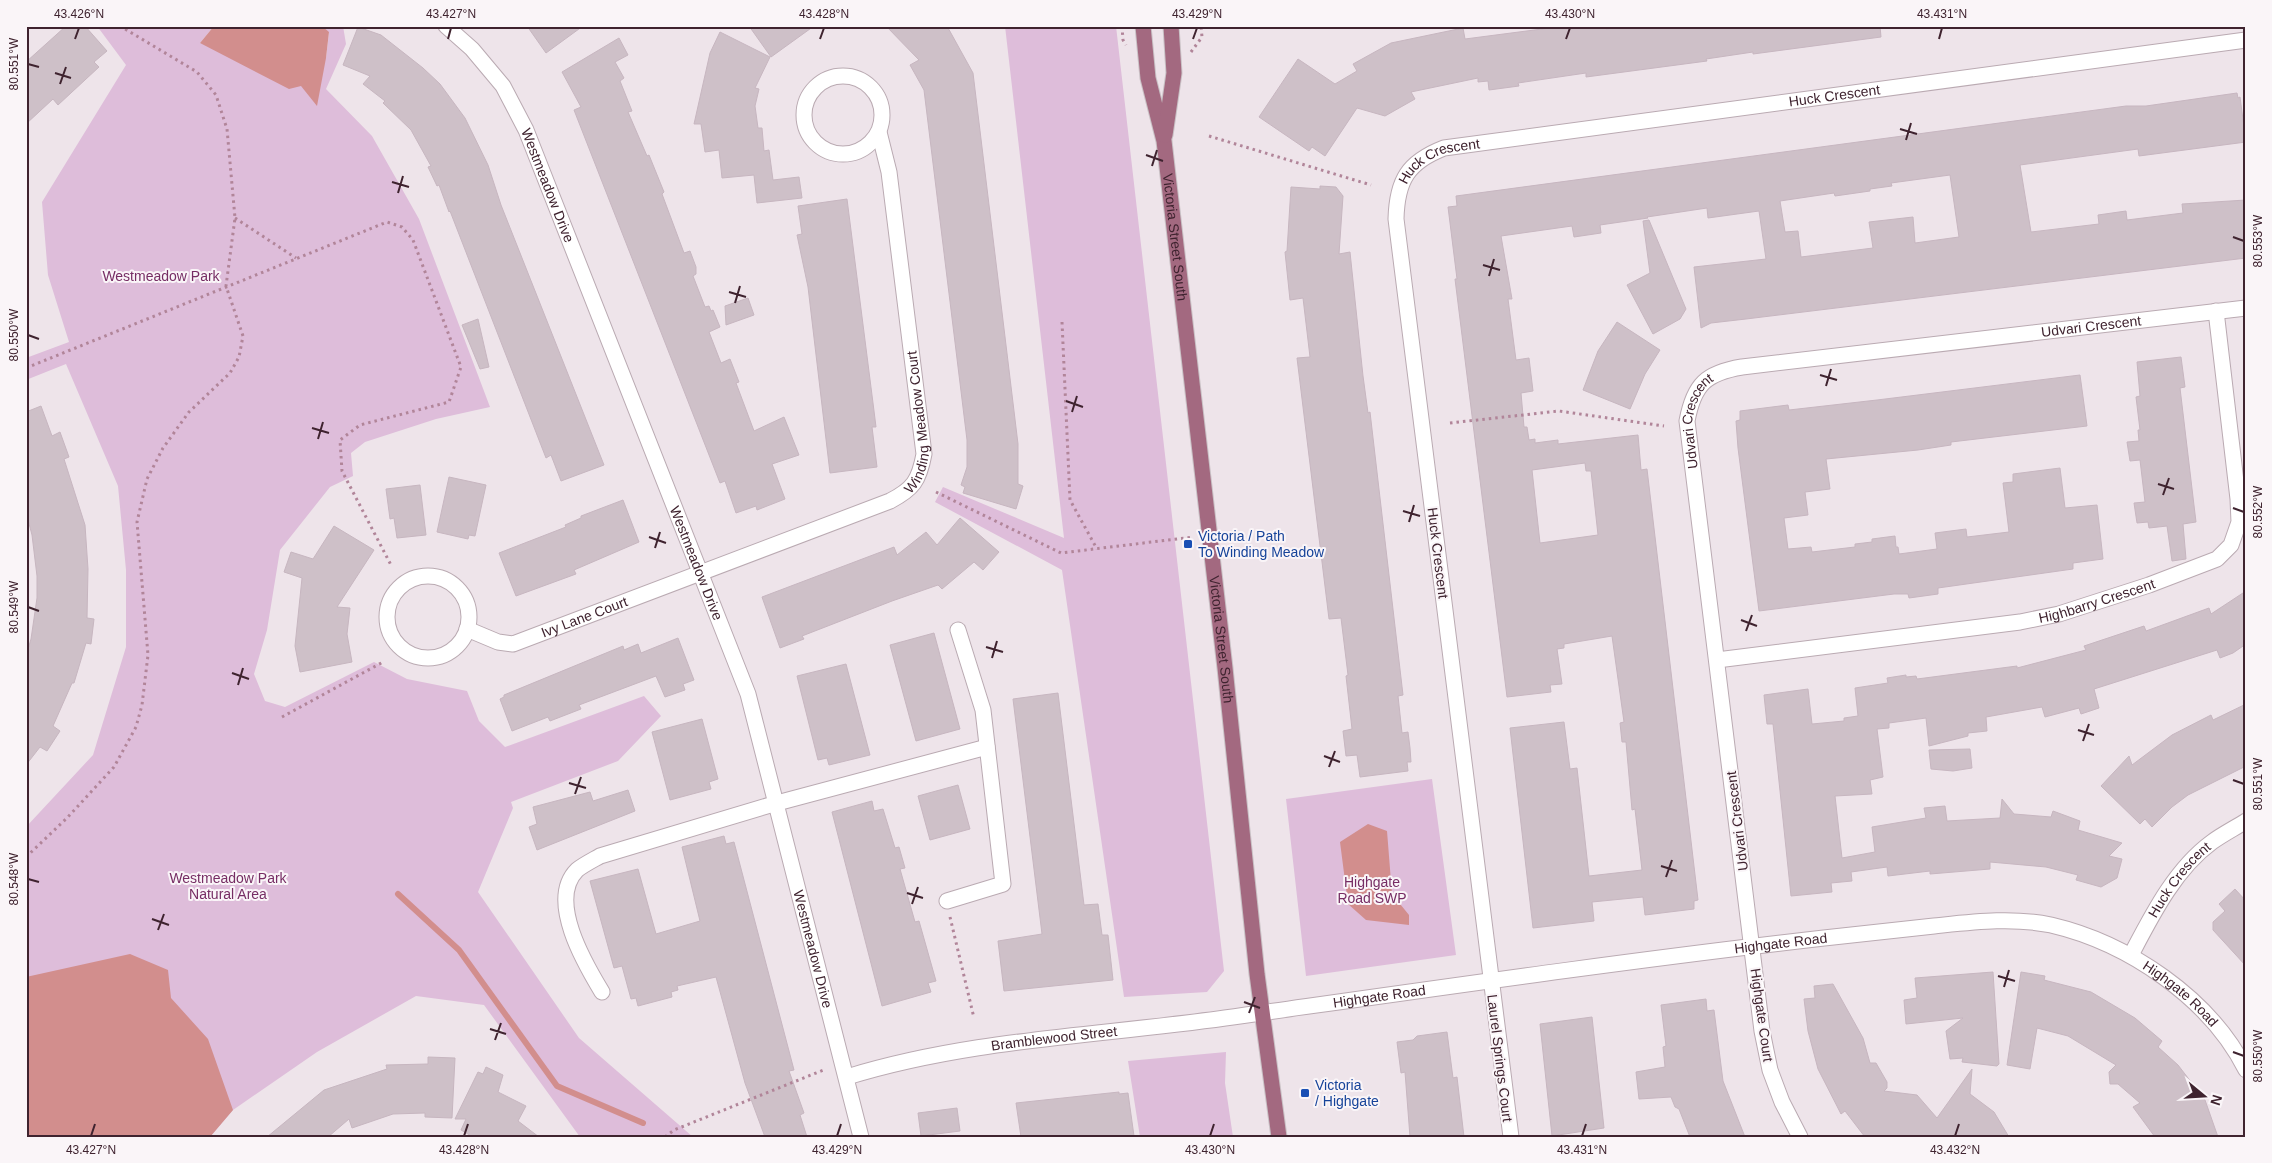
<svg xmlns="http://www.w3.org/2000/svg" width="2272" height="1163" font-family="Helvetica,sans-serif">
<rect width="100%" height="100%" fill="#eee4ea"/>
<path fill="#debdda" d="M97,26H152L153,28L154,26H214L200,43L326,58L329,33L322,26H343L346,44L326,89L372,136L419,219L490,407L436,419L365,442L351,453L353,476L330,487L280,550L267,630L254,674L265,701L285,707L374,662L407,679L467,691L479,721L505,747L644,696L661,716L618,761L511,802L513,808L478,892L579,1038L693,1137H580L484,1005L416,996L317,1052L233,1110L210,1137H26V827L93,755L126,647V570L118,486L66,364L26,380V358L69,342L48,275L42,202L126,65Z
M1005,26H1116L1224,971L1207,992L1124,997L1062,570L935,502L943,487L1064,538Z
M1432,779L1456,955L1306,976L1286,799Z
M1226,1052L1225,1083L1233,1137H1140L1128,1061Z"/>
<path fill="#d28e8d" d="M214,26H260L270,29L272,26H322L329,32L326,58L317,106L301,86L289,89L200,43Z
M1368,824L1387,831L1392,894L1409,915V925L1366,920L1348,904L1340,842Z
M130,954L168,970L171,998L208,1039L233,1110L210,1137H26V977Z"/>
<g fill="none" stroke-linecap="round" stroke-linejoin="round">
<path stroke="#d28e8d" stroke-width="6" d="M398,894L459,950L557,1086L643,1123"/>
</g>
<path fill="#cec0c8" stroke="#c7b6c0" fill-rule="evenodd" d="M66,26H85L107,51L94,62L99,67L58,105L53,99L26,124V62Z
M527,26H583L546,53Z
M749,26H814L771,57Z
M886,26H947L973,73L1018,444V484L1023,486L1016,509L963,493L965,487L961,485L967,467V440L924,90L910,65L919,60Z
M1565,26H1606V29L1628,26H1880L1881,37L1753,54V52L1706,59L1707,61L1586,77V73L1518,83L1519,86L1489,90L1488,81L1478,82V78L1411,92L1415,99L1385,116L1357,108L1325,156L1312,147L1309,151L1259,117L1298,59L1335,84L1357,71L1353,64L1391,43L1463,28L1465,39Z
M358,27L381,35L423,68L440,84L465,118L488,165L501,205L604,465L561,481L551,455L546,458L450,211L449,212L439,185L437,186L428,167L431,166L411,130L383,103L385,101L363,84L370,76L343,65Z
M720,32L770,57L755,88L759,89L755,106L758,128H762L764,151L769,150L773,180L799,177L802,198L757,203L754,175L722,178L719,150L705,152L701,124H694L710,53Z
M619,38L628,55L615,62L624,78L620,81L632,111L628,112L647,156L649,155L664,192L662,194L684,253L690,251L696,267V274L693,276L705,307L709,306L711,311L713,310L720,327L709,332L721,363L730,359L739,382L736,383L754,431L784,417L799,455L772,464L785,499L757,510L756,506L736,513L725,481L720,483L574,110L581,107L562,72Z
M2237,93L2238,98L2240,97L2246,142L2139,156L2138,149L2020,165L2031,232L2099,224L2098,215L2126,211L2127,220L2183,213L2182,204L2246,200V258L1746,319L1711,323L1701,328L1694,267L1766,259L1759,211L1708,218L1707,208L1647,217L1648,218L1600,225L1601,233L1574,237L1572,226L1501,236L1512,299H1508L1516,360L1529,358L1533,391L1521,393L1524,427H1527L1529,440L1535,439V443L1558,440V444L1638,435L1641,470L1647,469L1698,900L1694,901V909L1645,915L1643,897L1592,902L1594,921L1533,928L1510,728L1564,722L1570,769L1577,768L1589,876L1642,870L1635,809L1632,810L1626,742H1622L1620,723L1624,722L1612,636L1564,644V648L1557,649L1562,684L1550,685L1551,692L1507,697L1455,279H1457L1448,207L1457,206L1456,196L2126,106H2146ZM1950,175L1959,237L1915,243L1913,217L1869,222L1873,248L1801,257L1798,231L1785,232L1780,201L1834,193L1835,196L1870,191V189L1892,186L1891,183ZM1585,463L1586,471H1591L1598,535L1540,543L1532,470Z
M1320,186L1336,187L1343,196L1339,254L1350,252L1363,376L1368,413L1370,412L1403,695L1398,696L1402,733L1408,732L1410,748L1411,762H1407L1408,771L1360,777L1357,755L1346,756L1343,731L1352,729L1346,676L1348,675L1341,618L1329,619L1297,358L1310,357L1303,298L1290,300L1285,252L1287,251L1291,187L1320,189Z
M847,199L873,403L876,427H872L877,467L830,473L808,287L797,235L802,234L798,206Z
M1649,220L1686,309L1680,319L1653,334L1627,285L1650,273L1643,221Z
M748,298L754,315L726,325L725,306Z
M478,319L489,367L480,369L462,325Z
M1617,322L1660,350L1645,374L1630,409L1583,390L1598,351Z
M2181,357L2185,387L2180,388L2196,522L2183,524L2186,559L2172,561L2167,526L2149,528L2148,522L2137,523L2134,503L2145,502L2140,460L2130,461L2127,442L2139,441L2138,430H2140L2136,397L2140,396L2137,362Z
M2080,375L2087,426L1951,442V445L1918,450L1826,459L1830,489L1805,492L1808,515L1784,518L1788,549L1811,547L1812,552L1855,547V544L1872,542V539L1895,536L1896,547H1898L1899,554L1937,549L1935,533L1966,529L1967,537L2009,532L2003,483L2013,482V474L2060,468L2065,508L2097,505L2103,559L2073,563V569L1938,588V594L1909,598L1908,594H1894L1759,611L1738,448L1736,421L1740,420V411L1788,405L1789,410L1877,400Z
M41,406L52,436L60,432L69,457L64,459L85,525L88,569L87,618L94,619L91,644L86,643L74,683H72L53,726L60,731L47,751L40,747L26,765V656L31,639L37,598V576L32,535L26,512V412Z
M449,477L486,485L475,536L469,535L468,539L437,532Z
M420,485L426,535L397,538L394,518L390,519L386,489Z
M623,500L639,542L574,570L576,574L516,596L499,553L566,527L565,525L581,518V516Z
M960,518L999,552L983,570L974,562L942,589L938,585L892,601L802,636L804,639L780,648L762,597L894,547L897,555L926,532L937,545Z
M334,526L374,550L337,607L350,608L347,634L352,662L300,672L295,646L302,578L284,572L291,552L313,559Z
M2246,591V644L2233,653L2220,658L2217,650L2094,689L2099,708L2081,714L2079,708L2045,717L2042,707L1986,717L1987,731L1968,733V736L1929,746L1926,718L1889,723V728L1877,729L1883,777L1870,780L1872,794L1835,796L1842,858L1875,852L1872,827L1926,818L1924,808L1945,806L1947,821L2000,818L2002,799L2014,814L2051,817L2053,811L2080,821L2078,830L2122,843L2109,856L2122,859L2117,878L2101,887L2076,880L2078,875L2046,867L1990,862V869L1930,874V871L1888,876L1887,867L1851,872L1852,881L1831,883L1832,892L1791,896L1773,724H1767L1764,695L1808,689L1812,724L1844,721V718L1858,716L1855,688L1888,683L1887,678L1906,675V677L1916,676L1917,679L2017,666V668L2086,650L2084,646L2144,626L2146,631L2209,608L2211,614Z
M934,633L960,729L916,741L890,645Z
M678,638L694,680L683,684L685,690L665,697L656,676L579,705L581,709L550,721L548,717L512,731L500,699L504,697V695L623,646L624,650L638,644L641,653Z
M846,664L870,755L829,765L827,758L818,760L797,676Z
M1058,693L1084,905L1098,904L1102,935H1108L1113,980L1004,991L998,941L1042,934L1013,699Z
M2246,704V766L2188,795L2172,807L2152,827L2145,819L2140,824L2101,786L2129,756L2132,765L2172,735L2211,715L2213,720Z
M702,719L718,779L709,782L711,789L670,800L652,732Z
M1970,749L1972,768L1953,771L1931,769L1929,750Z
M958,785L970,829L930,840L918,796Z
M628,790L635,811L537,850L529,827L537,824L533,807L590,792L593,801Z
M872,801L874,811L883,809L895,848L899,847L905,868L900,869L915,922L919,921L936,981L928,983L931,992L882,1006L832,812Z
M724,836L726,844L734,842L794,1070L789,1071L804,1113L800,1115L807,1137H765L745,1083L716,977L677,986L678,990L671,992L672,997L638,1006L636,998L631,999L622,966L614,968L590,881L638,869L656,934L700,921L682,847Z
M2235,889L2246,901V966L2213,930V922L2225,911L2219,904Z
M1993,972L1999,1064L1997,1066L1962,1062L1963,1058L1950,1059L1946,1031L1963,1018L1906,1024L1904,1000L1917,998L1915,978Z
M2021,972L2045,976L2044,980L2091,992L2135,1018L2162,1041L2158,1047L2178,1065L2205,1100L2218,1137H2155L2133,1107L2140,1103L2118,1084H2110L2109,1072L2116,1065L2068,1036L2037,1028L2030,1069L2007,1065Z
M1833,984L1863,1038L1870,1063H1876L1887,1082V1088L1884,1091L1917,1095L1937,1118L1972,1069L1970,1094L1994,1112L2009,1137H1865L1845,1111L1841,1114L1818,1069L1808,1031L1804,999L1815,998L1814,986Z
M1706,999L1707,1011L1714,1010L1723,1081L1745,1137H1690L1679,1109L1675,1107L1671,1097L1639,1099L1636,1072L1665,1067L1663,1047L1666,1046L1661,1005Z
M1592,1017L1604,1128L1552,1136L1540,1024Z
M1447,1032L1453,1078L1457,1077L1464,1137H1410L1405,1072L1401,1073L1397,1042L1413,1040L1417,1036Z
M428,1057L455,1058L452,1118L425,1117V1113L393,1114L352,1128L349,1119L328,1137H267L324,1090L387,1069L386,1065L428,1064Z
M486,1067L503,1075L498,1092L526,1106L518,1121L539,1137H473L461,1130L466,1119H455L478,1072L483,1074Z
M1119,1092V1094L1128,1093L1134,1136L1021,1137L1016,1103Z
M957,1108L960,1131L921,1136L918,1113Z"/>
<g fill="none" stroke-linecap="round" stroke-linejoin="round">
<g stroke="#baaab2" stroke-width="17">
<g id="minor">
<path id="s1" d="M446,26L472,49L503,86L526,130L748,694L861,1137"/>
<circle cx="843" cy="115" r="39"/>
<circle cx="428" cy="617" r="41"/>
<path id="s2" d="M467,629L498,642L513,644L890,501C913,489 919,481 924,454L889,172L879,132"/>
<path id="s3" d="M1717,660L2020,622L2059,614L2149,585L2217,559L2231,545L2239,522L2238,499L2216,311"/>
<path d="M947,901L1003,884L983,710L958,630"/>
<path id="s4" d="M2131,955C2152,915 2175,869 2212,842C2223,834 2235,828 2246,821"/>
<path d="M602,992C585,964 547,900 577,870C583,865 593,860 600,856L777,803L987,747"/>
<path id="s5" d="M847,1077C970,1039 1098,1036 1225,1018C1424,990 1623,961 1824,938C1860,934 1897,930 1934,926C1973,922 2012,917 2051,925C2128,943 2210,998 2246,1070"/>
<path id="s6" d="M1511,1137L1396,219C1397,180 1408,162 1444,148L2246,40"/>
<path id="s7" d="M1800,1137L1782,1102L1770,1070L1762,1031L1687,421C1694,384 1706,373 1742,367L2246,308"/>
</g>
</g>
<g stroke="#c9c1c5" stroke-width="17">
<g id="major">
<path id="s8" d="M1143,26L1148,78L1164,141L1225,668L1257,974L1279,1137"/>
<path d="M1165,135L1174,73L1171,26"/>
</g>
</g>
<path stroke="#b18599" stroke-width="3" stroke-dasharray="2.5 4" stroke-linecap="butt" d="M1122,26L1123,40L1126,45
M1191,52L1202,37L1201,26
M1209,136L1371,185
M235,218L296,258
M1062,322L1070,500L1097,549
M26,368L387,222L402,227L413,240L461,367L449,402L360,425L340,440L342,471L392,567
M1450,423L1559,411L1664,426
M936,492L1061,553L1193,537
M282,717L383,662
M26,857L67,818L114,767L136,727L142,705L148,655L137,522L147,479L163,448L189,412L230,373L239,357L243,336L226,286L235,218L227,129L216,95L197,72L120,26
M950,917L974,1018
M665,1137L674,1130L826,1069"/>
<use href="#minor" stroke="#fff" stroke-width="15"/>
<use href="#major" stroke="#a36980" stroke-width="15"/>
</g>
<path fill="none" stroke="#3f232f" stroke-width="2" d="M75,39L79,28M448,39L451,28M820,39L824,28M1193,39L1197,28M1566,39L1570,28M1939,39L1942,28M28,64L39,67M55,73L71,78M60,84L66,67M1900,129L1917,134M1906,140L1911,123M1146,155L1163,161M1152,166L1157,150M392,182L409,187M398,193L403,176M2233,237L2244,241M1483,265L1500,270M1489,276L1494,259M729,292L746,297M735,303L740,286M28,335L39,339M1820,375L1837,380M1826,386L1831,369M1066,401L1083,407M1072,412L1077,396M312,428L329,433M318,439L323,422M2158,484L2174,489M2163,495L2169,478M2233,508L2244,512M1403,511L1420,516M1409,522L1414,505M649,537L666,543M655,548L660,532M28,607L39,611M1741,620L1757,626M1746,631L1752,615M986,647L1003,652M992,658L997,641M232,673L249,679M238,685L243,668M2078,730L2094,735M2083,741L2089,724M1324,756L1340,762M1329,767L1335,751M2233,780L2244,784M569,783L586,788M575,794L581,777M1661,866L1677,871M1666,877L1672,860M28,879L39,882M907,893L923,898M912,904L918,887M152,919L169,925M158,930L164,914M1998,976L2015,981M2004,987L2009,970M1244,1002L1260,1008M1249,1013L1255,997M490,1029L506,1034M495,1040L501,1023M2233,1052L2244,1056M91,1136L95,1124M464,1136L468,1124M837,1136L841,1124M1210,1136L1214,1124M1582,1136L1586,1124M1955,1136L1959,1124"/>
<g fill="#1a4fb4" stroke="#faf5f8" stroke-width="2">
<rect x="1183" y="539" width="10" height="10" rx="2.5"/>
<rect x="1300" y="1088" width="10" height="10" rx="2.5"/>
</g>
<g text-anchor="middle" stroke-width="4" stroke-linejoin="round" paint-order="stroke">
<g font-size="14" fill="#3f232f" stroke="#faf5f8">
<text dy="5" stroke="none"><textPath href="#s6" startOffset="1412">Huck Crescent</textPath></text>
<text dy="5" stroke="none"><textPath href="#s6" startOffset="1008">Huck Crescent</textPath></text>
<text dy="5" stroke="none"><textPath href="#s1" startOffset="192">Westmeadow Drive</textPath></text>
<text dy="5" stroke="none"><textPath href="#s8" startOffset="214">Victoria Street South</textPath></text>
<text dy="5" stroke="none"><textPath href="#s7" startOffset="1164">Udvari Crescent</textPath></text>
<text dy="5" stroke="none"><textPath href="#s2" startOffset="544">Winding Meadow Court</textPath></text>
<text dy="5" stroke="none"><textPath href="#s7" startOffset="730">Udvari Crescent</textPath></text>
<text transform="translate(1438 553) rotate(83)" y="5">Huck Crescent</text>
<text dy="5" stroke="none"><textPath href="#s1" startOffset="598">Westmeadow Drive</textPath></text>
<text dy="5" stroke="none"><textPath href="#s3" startOffset="385">Highbarry Crescent</textPath></text>
<text dy="5" stroke="none"><textPath href="#s2" startOffset="125">Ivy Lane Court</textPath></text>
<text dy="5" stroke="none"><textPath href="#s8" startOffset="619">Victoria Street South</textPath></text>
<text transform="translate(1737 821) rotate(-97)" y="5">Udvari Crescent</text>
<text dy="5" stroke="none"><textPath href="#s4" startOffset="90">Huck Crescent</textPath></text>
<text dy="5" stroke="none"><textPath href="#s5" startOffset="944">Highgate Road</textPath></text>
<text dy="5" stroke="none"><textPath href="#s1" startOffset="1002">Westmeadow Drive</textPath></text>
<text dy="5" stroke="none"><textPath href="#s5" startOffset="1364">Highgate Road</textPath></text>
<text dy="5" stroke="none"><textPath href="#s5" startOffset="539">Highgate Road</textPath></text>
<text transform="translate(1762 1015) rotate(82)" y="5">Highgate Court</text>
<text dy="5" stroke="none"><textPath href="#s5" startOffset="211">Bramblewood Street</textPath></text>
<text transform="translate(1500 1058) rotate(83)" y="5">Laurel Springs Court</text>
</g>
<g font-size="14" fill="#762d64" stroke="#faf5f8">
<text x="161" y="281">Westmeadow Park</text>
<text x="228" y="883">Westmeadow Park<tspan x="228" dy="16">Natural Area</tspan></text>
<text x="1372" y="887">Highgate<tspan x="1372" dy="16">Road SWP</tspan></text>
</g>
<g font-size="14" fill="#164399" stroke="#faf5f8" text-anchor="start">
<text x="1198" y="541">Victoria / Path<tspan x="1198" dy="16">To Winding Meadow</tspan></text>
<text x="1315" y="1090">Victoria<tspan x="1315" dy="16">/ Highgate</tspan></text>
</g>
</g>
<rect width="2272" height="1163" fill="none" stroke="#faf5f8" stroke-width="55"/>
<g transform="translate(2204 1096) rotate(108)" stroke="#faf5f8" stroke-width="4" paint-order="stroke">
<path d="M0-4L9 19L0 12L-9 19Z" fill="#3f232f"/>
<text y="-8" font-size="14" font-weight="bold" text-anchor="middle" fill="#3f232f">N</text>
</g>
<rect x="28" y="28" width="2216" height="1108" fill="none" stroke="#3f232f" stroke-width="2"/>
<g font-size="12" text-anchor="middle" fill="#3f232f">
<text x="79" y="18">43.426°N</text>
<text x="451" y="18">43.427°N</text>
<text x="824" y="18">43.428°N</text>
<text x="1197" y="18">43.429°N</text>
<text x="1570" y="18">43.430°N</text>
<text x="1942" y="18">43.431°N</text>
<text transform="translate(14 64) rotate(-90)" y="4">80.551°W</text>
<text transform="translate(2258 241) rotate(-90)" y="4">80.553°W</text>
<text transform="translate(14 335) rotate(-90)" y="4">80.550°W</text>
<text transform="translate(2258 512) rotate(-90)" y="4">80.552°W</text>
<text transform="translate(14 607) rotate(-90)" y="4">80.549°W</text>
<text transform="translate(2258 784) rotate(-90)" y="4">80.551°W</text>
<text transform="translate(14 879) rotate(-90)" y="4">80.548°W</text>
<text transform="translate(2258 1056) rotate(-90)" y="4">80.550°W</text>
<text x="91" y="1154">43.427°N</text>
<text x="464" y="1154">43.428°N</text>
<text x="837" y="1154">43.429°N</text>
<text x="1210" y="1154">43.430°N</text>
<text x="1582" y="1154">43.431°N</text>
<text x="1955" y="1154">43.432°N</text>
</g>
</svg>
